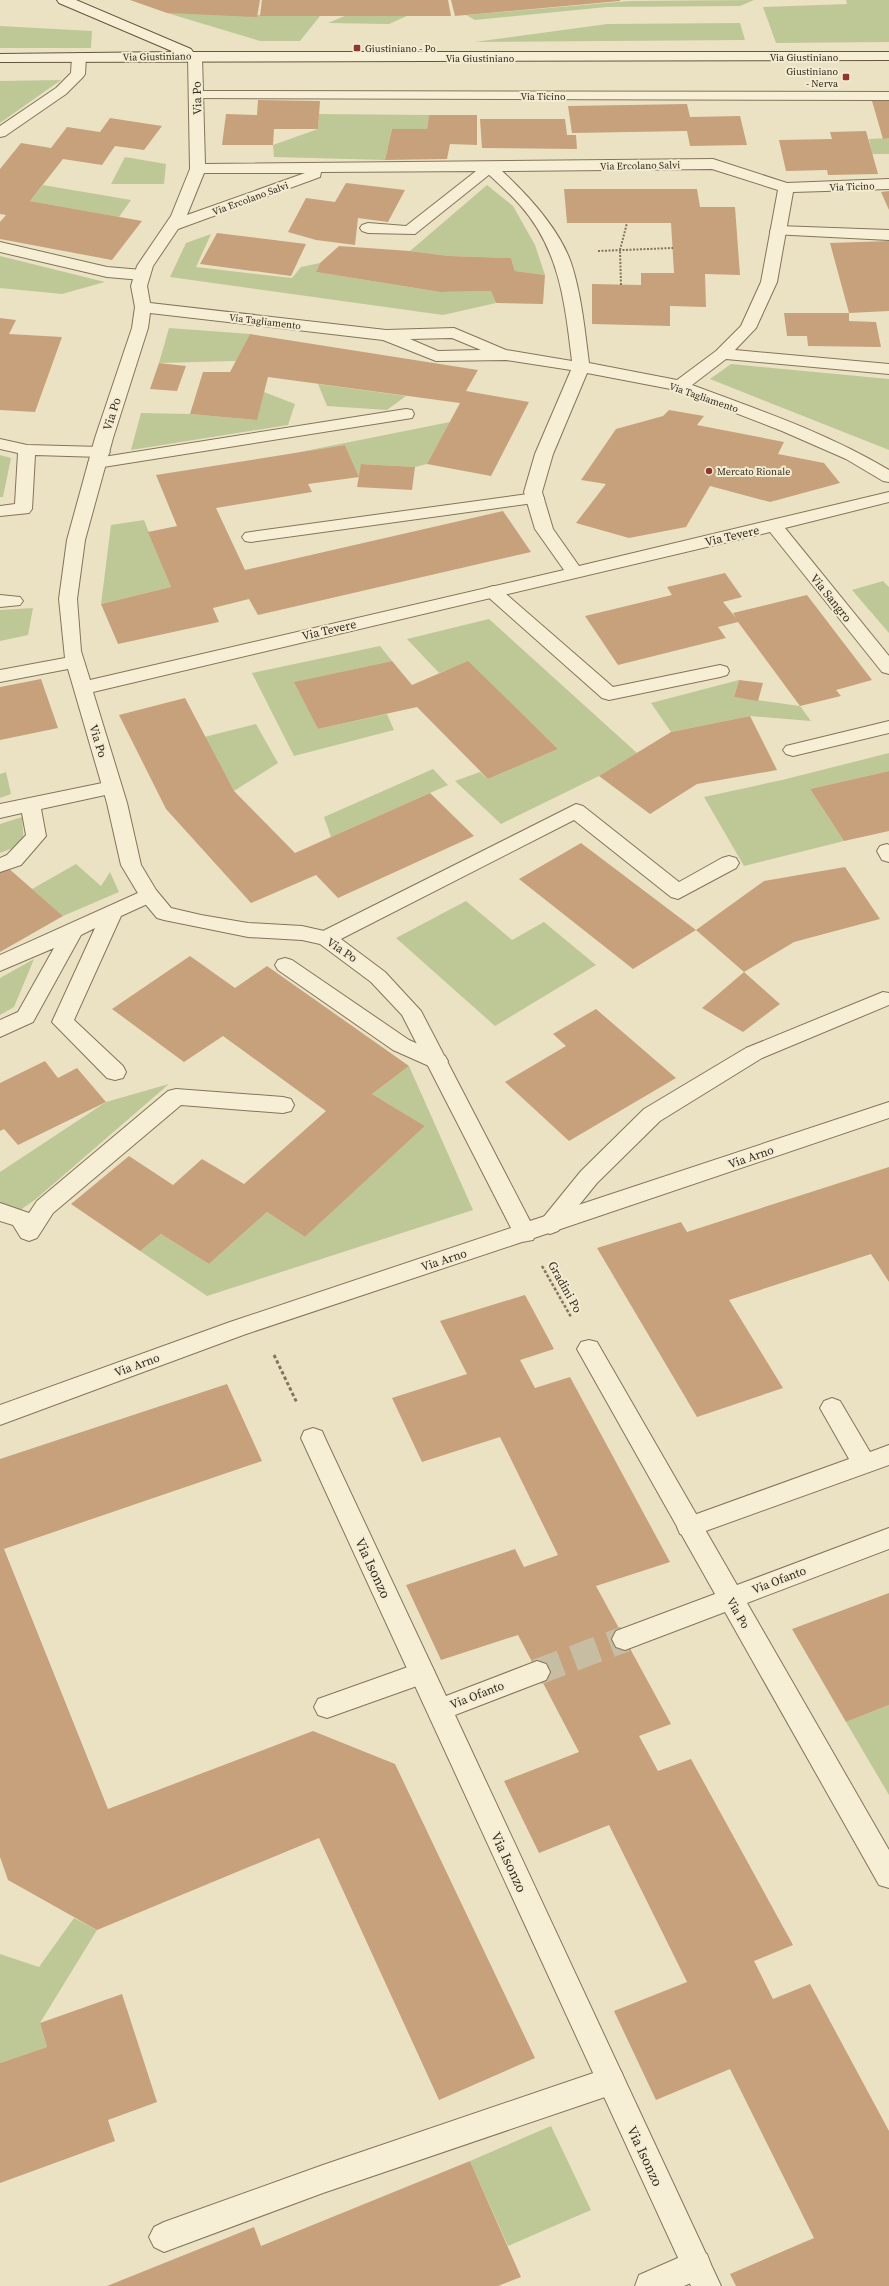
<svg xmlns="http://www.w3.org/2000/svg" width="889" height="2286" font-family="'Source Serif 4',serif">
<rect width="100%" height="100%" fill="#ebe2c3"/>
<path fill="#bec897" d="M754,0L740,6L607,7L475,20L466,15L629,1Z
M846,0H889V42L776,43L763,7L847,4Z
M167,13L320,16L300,41H260Z
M347,15L407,16L389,24L328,23Z
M740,23L745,40L474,42L607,24Z
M0,26L92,31L91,48H0Z
M61,80L0,123V81Z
M319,114L429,115L427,129H392L385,160L274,157L273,145L318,129Z
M889,138V154H872L869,139Z
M125,157L166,164L164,184H111Z
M43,185L131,200L119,217L30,201Z
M487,185L513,206L535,245L545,275L515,271L511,258L449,256L410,251Z
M211,234L196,267L292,278L301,267L320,263L316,272L440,292L491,291L496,303L443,315L170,277L186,243Z
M0,256L105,282L62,294L0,288Z
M169,328L250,334L236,361L159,363Z
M731,364L889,379V450L710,379Z
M318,384L406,396L387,410L327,406Z
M264,392L295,404L288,425L131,450L141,413L190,414L256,420Z
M450,422L427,464L415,467L362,464L359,477L345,445L295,453Z
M0,455L11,458L3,497H0Z
M144,520L171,587L101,604L111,525Z
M883,581L889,587V633L852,590Z
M33,608L28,635L0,641V610Z
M489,619L637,753L599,776L501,824L455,781L480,772L488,779L558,749L468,662L439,673L407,639Z
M380,646L392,661L295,682L318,729L387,714L394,730L294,756L252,673Z
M739,680L734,697L800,706L811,721L750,716L671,732L651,703Z
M256,724L278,763L234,791L204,737Z
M889,753V771L810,789L844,841L744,866L704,797L782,780Z
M433,769L448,785L331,837L324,817Z
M6,772L11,794L0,798V774Z
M22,817L24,844L0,853V824Z
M76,864L101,886L110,872L119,892L63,916L32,889Z
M466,901L512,940L544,922L596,965L495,1026L396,938Z
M34,959L14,1007L0,1015V978Z
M409,1066L473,1210L207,1296L140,1251L161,1234L209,1264L267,1212L305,1237L425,1126L372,1094Z
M169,1084L36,1199L19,1211L0,1204V1172L106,1102Z
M889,1705V1795L846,1722Z
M74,1918L97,1930L40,2023L47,2047L0,2063V1954L39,1967Z
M551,2126L591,2210L508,2246L470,2161Z"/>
<path fill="#c7a17b" d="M130,0H260L257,17L167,13Z
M262,0H448L451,16H260Z
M451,0H620V1L455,16Z
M258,100L320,101L318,129H274L273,145H222L226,114L257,115Z
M872,101H889V138L883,139Z
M687,104L690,117L740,116L747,145L690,146L687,131L572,133L568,106Z
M429,115H477V145L450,144L447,159L385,160L392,129H427Z
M110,118L162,126L144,150L115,146L102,165L63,159L30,201L142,221L112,260L0,239V222L6,215L0,214V169L21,143L51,148L67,127L100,132Z
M480,119H565L567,135H576L577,149L482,148Z
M866,131L878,174L828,175L827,170L786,171L779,140L832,139L830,132Z
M346,183L405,190L388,222L358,218L355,245L316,240L288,232L306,198L335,202Z
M564,189H697L700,207H735L740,275L705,274L706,307L670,306V326L592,324V284L641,285V273H674L671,223H567Z
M889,191V210L881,192Z
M217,233L306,244L291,276L200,264Z
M889,241V311L849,313L830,243Z
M339,246L410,251L449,256L511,258L515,271L545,275L543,304L496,303L491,291L440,292L316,272L320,263Z
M784,313H849V321L876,322L881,347L808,346L807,336H787Z
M0,318L16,320L9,334L62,337L35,412L0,410Z
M250,334L478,370L466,391L529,402L491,476L427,464L460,403L268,377L257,420L190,414L203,372H230Z
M159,363L186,366L177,391L150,389Z
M669,410L704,416L697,425L784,442L778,454L824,463L840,483L770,502L710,486L686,527L629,538L576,523L606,484L581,480L616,429L663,416Z
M345,445L359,477L308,484L312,492L216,508L245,570L503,511L531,552L258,615L249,599L213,608L219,622L118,644L101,604L171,587L148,532L177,526L156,475Z
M361,464L415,467L412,490L357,487Z
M725,573L742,597L723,602L736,618L733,613L807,595L872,680L836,690L841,696L800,706L738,622L718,627L726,638L618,665L585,616L672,595L667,587Z
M392,661L412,685L468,661L558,749L488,779L417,707L318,729L294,682Z
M41,679L58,728L0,740V687Z
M739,680L763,683L758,701L734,697Z
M185,698L234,791L295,853L430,793L474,836L338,898L316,875L251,903L166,809L119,715Z
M750,716L777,770L697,784L650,814L599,776L671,732Z
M889,771V831L844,841L810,789Z
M581,843L696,930L764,881L845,867L880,919L794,942L744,972L780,1004L743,1032L702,1008L744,972L696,930L633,969L519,879Z
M7,867L63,916L0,952V871Z
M190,956L235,988L267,966L409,1066L372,1094L425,1126L305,1237L267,1212L209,1264L161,1234L140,1251L71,1204L129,1156L173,1185L202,1159L244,1184L326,1111L223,1036L184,1062L112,1009Z
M596,1009L676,1078L569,1141L505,1082L566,1046L553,1034Z
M45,1061L58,1078L77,1068L106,1102L18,1145L4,1129L0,1131V1083Z
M889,1167V1282L871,1254L729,1300L783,1388L697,1417L597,1248L681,1222L687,1232Z
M525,1295L554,1349L520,1360L535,1388L570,1377L670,1562L596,1586L671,1724L639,1736L658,1771L691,1759L793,1945L754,1961L773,1999L810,1984L889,2131V2286H736L730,2274L814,2238L730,2069L656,2100L614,2011L687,1982L609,1825L539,1853L504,1781L579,1752L518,1635L441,1660L406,1585L515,1549L524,1567L558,1555L500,1437L422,1462L392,1398L467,1374L440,1321Z
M227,1384L262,1461L4,1549L108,1809L313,1731L395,1764L535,2058L439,2100L319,1838L97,1930L8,1880L0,1857V1459Z
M889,1593V1705L846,1722L792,1629Z
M122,1994L157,2102L108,2120L115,2141L0,2183V2063L47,2047L40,2023Z
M470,2161L521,2277L498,2286H107L254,2227L261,2246Z"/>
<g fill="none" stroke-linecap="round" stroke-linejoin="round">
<path stroke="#c7bda2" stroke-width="26" stroke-dasharray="26 13" stroke-linecap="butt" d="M537,1672L625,1639"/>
<g stroke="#84745b" stroke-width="2">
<path id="lane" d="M197,91L889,92V100L192,98L190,95L192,92Z
M490,162L495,164L498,167L495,170L415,234L368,233L362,231L360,228L362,225L368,223L406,226L485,164Z
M778,226L889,230V240L772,234L770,231L772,228Z
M0,242L107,267L142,270L148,272L150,275L148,278L142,280L107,277L0,252Z
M406,409L412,410L414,414L412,418L97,468L91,467L88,463L91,459L97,458Z
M0,439L27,445L101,447L107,448L110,452L107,456L101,457L35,455L32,509L29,513L0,516V506L15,504L18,453L0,449Z
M535,493L541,494L544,498L541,502L251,542L245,541L242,537L245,533L251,532Z
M493,586L499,588L613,687L720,665L727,667L729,671L727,675L720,677L609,700L602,698L487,596L484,592L487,588Z
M0,595L20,597L23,601L20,605L0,607Z
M889,721V733L793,756L786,754L783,750L786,746Z
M112,781L119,782L122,787L119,792L41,809L46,836L21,865L0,872V858L7,855L26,835L22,813L0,818V804Z
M576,804L583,806L679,882L722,858L729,856L736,858L739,863L736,868L678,899L671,897L574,820L333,943L326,945L319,943L316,938L319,933Z
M887,844L889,845V862L882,860L877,851L880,846Z
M149,888L156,890L159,895L156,900L121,916L74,1020L123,1066L126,1072L123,1078L115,1080L107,1078L52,1022L95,928L81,935L33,1022L0,1037V1020L18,1012L54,948L0,971V955Z
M285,958L292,960L409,1040L445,1056L448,1061L445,1066L437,1069L429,1066L393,1050L278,970L275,965L278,960Z
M883,992L889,993V1005L762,1058L660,1121L597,1183L558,1231L550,1234L542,1231L539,1225L542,1219L581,1171L644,1109L746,1048Z
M176,1089L283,1097L291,1099L294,1105L291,1111L283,1113L181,1105L53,1213L37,1238L29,1241L21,1238L13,1225L0,1221V1203L29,1213L37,1201L168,1091Z
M832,1398L840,1401L870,1452L889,1445V1465L689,1537L680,1534L677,1527L680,1520L849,1459L820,1408L824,1401Z
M422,1662L431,1665L435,1673L431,1681L327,1718L318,1715L314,1707L318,1699Z
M611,2067L621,2071L625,2081L621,2091L611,2095L323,2193L164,2252L154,2247L149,2237L154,2227L164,2222L323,2165Z
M696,2250L707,2254L711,2265L707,2276L684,2286H635L639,2275Z"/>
</g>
<g stroke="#84745b" stroke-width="2">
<path id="street" d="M195,52L202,56L205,164L713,159L787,183L889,179V189L793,192L777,282L756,328L735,350L889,364V374L726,359L692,385C759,410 827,433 889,470V482L883,481L846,459L782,431L676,390L587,373L553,454L542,492L553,529L579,566L889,492V502L785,528L889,656V674L882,672L770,532L93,692L127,803L141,865L156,890L171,908L201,915L248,923L302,926L333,933L385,972L421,1011L530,1221L889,1102V1118L534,1238L533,1240L522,1242L246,1334L0,1425V1405L230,1322L511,1228L402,1015L371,982L320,944L302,940L248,937L164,920L157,918L142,900L121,865L107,803L68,669L0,682V670L65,658L59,599L67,540L95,438L132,328L135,307L131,286L137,266L171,216L190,169L188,56ZM712,169L778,190L761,282L741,326L716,351L677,380L589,363C585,332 582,300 573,269C563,233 529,196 502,171ZM485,171C497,182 509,193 520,205C560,250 565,304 572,361L506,350L454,328L386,330L150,303L147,286L153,266L178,229L320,177L321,172ZM204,173H305L187,215ZM150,313L383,340L436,361L506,360L571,370L535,454L524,492L535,529L564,570L90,680L81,651L77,599L85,540L113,438L148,328ZM452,338L481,350L438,351L410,339Z
M79,53L86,57L85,74L83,77L66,94L5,136L0,137V126L56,88L71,73L72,57Z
M589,1340L597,1342L737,1585L889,1528V1549L747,1603L889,1850V1888L879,1885L725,1612L625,1650L616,1647L612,1639L616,1631L715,1594L577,1349L581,1342Z
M313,1428L322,1431L325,1438L446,1696L537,1661L546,1664L550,1672L546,1680L455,1715L721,2286H691L301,1438L304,1431Z"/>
</g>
<g stroke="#66553e" stroke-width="2">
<path id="secondary" d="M57,0H76L191,49L193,52H889V60L0,62V54L174,52L59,3Z"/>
</g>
<path stroke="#84745b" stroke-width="2" stroke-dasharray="2 1.5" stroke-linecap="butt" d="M598,251L673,248
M621,285L620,250L627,223"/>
<path stroke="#84745b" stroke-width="2.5" stroke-dasharray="3 2" stroke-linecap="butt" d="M542,1266L571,1317"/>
<path stroke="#84745b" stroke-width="3" stroke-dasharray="3.5 2.5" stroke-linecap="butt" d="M274,1355L297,1403"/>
<use href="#lane" fill="#f6efd5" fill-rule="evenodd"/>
<use href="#street" fill="#f6efd5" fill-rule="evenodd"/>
<use href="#secondary" fill="#f6efd5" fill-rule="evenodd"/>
</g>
<g fill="#8f362f" stroke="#f3ecd2" stroke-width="1.5">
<rect x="353" y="44" width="8" height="8" rx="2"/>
<rect x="842" y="73" width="8" height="8" rx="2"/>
<circle cx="709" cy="471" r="4"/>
</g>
<g text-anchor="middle" stroke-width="4" stroke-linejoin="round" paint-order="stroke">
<g font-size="10" fill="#352b1e" stroke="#f3ecd2" text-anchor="start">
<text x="365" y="52">Giustiniano - Po</text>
<text x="838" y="75" text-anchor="end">Giustiniano<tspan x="838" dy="12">- Nerva</tspan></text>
<text x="717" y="475">Mercato Rionale</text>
</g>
<g font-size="10" fill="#352b1e" stroke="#f3ecd2">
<text transform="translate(157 56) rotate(-1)" y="4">Via Giustiniano</text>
<text x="804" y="61">Via Giustiniano</text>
<text x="480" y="62">Via Giustiniano</text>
<text x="543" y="100">Via Ticino</text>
<text transform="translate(640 165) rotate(-1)" y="4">Via Ercolano Salvi</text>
<text transform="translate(852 186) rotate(-2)" y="4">Via Ticino</text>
<text transform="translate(250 198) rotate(-20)" y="4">Via Ercolano Salvi</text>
<text transform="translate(265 321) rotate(7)" y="4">Via Tagliamento</text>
<text transform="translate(704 397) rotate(19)" y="4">Via Tagliamento</text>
</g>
<g font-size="12" fill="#352b1e" stroke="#f3ecd2">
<text transform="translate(197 98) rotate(-92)" y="4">Via Po</text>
<text transform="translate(112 414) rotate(-72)" y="4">Via Po</text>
<text transform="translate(732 536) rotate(-13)" y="4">Via Tevere</text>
<text transform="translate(831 598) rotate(51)" y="4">Via Sangro</text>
<text transform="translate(329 630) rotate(-13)" y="4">Via Tevere</text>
<text transform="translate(98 741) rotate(73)" y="4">Via Po</text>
<text transform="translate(342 950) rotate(34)" y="4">Via Po</text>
<text transform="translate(751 1157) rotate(-19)" y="4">Via Arno</text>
<text transform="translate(444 1260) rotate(-18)" y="4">Via Arno</text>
<text transform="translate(565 1287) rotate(61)" y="4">Gradini Po</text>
<text transform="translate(137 1365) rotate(-20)" y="4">Via Arno</text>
<text transform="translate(779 1580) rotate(-21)" y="4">Via Ofanto</text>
<text transform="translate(738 1613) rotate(60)" y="4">Via Po</text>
<text transform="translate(477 1695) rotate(-21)" y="4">Via Ofanto</text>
</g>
<g font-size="14" fill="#352b1e" stroke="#f3ecd2">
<text transform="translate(373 1568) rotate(65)" y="5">Via Isonzo</text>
<text transform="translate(509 1862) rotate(65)" y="5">Via Isonzo</text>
<text transform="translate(645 2156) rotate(65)" y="5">Via Isonzo</text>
</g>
</g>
</svg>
